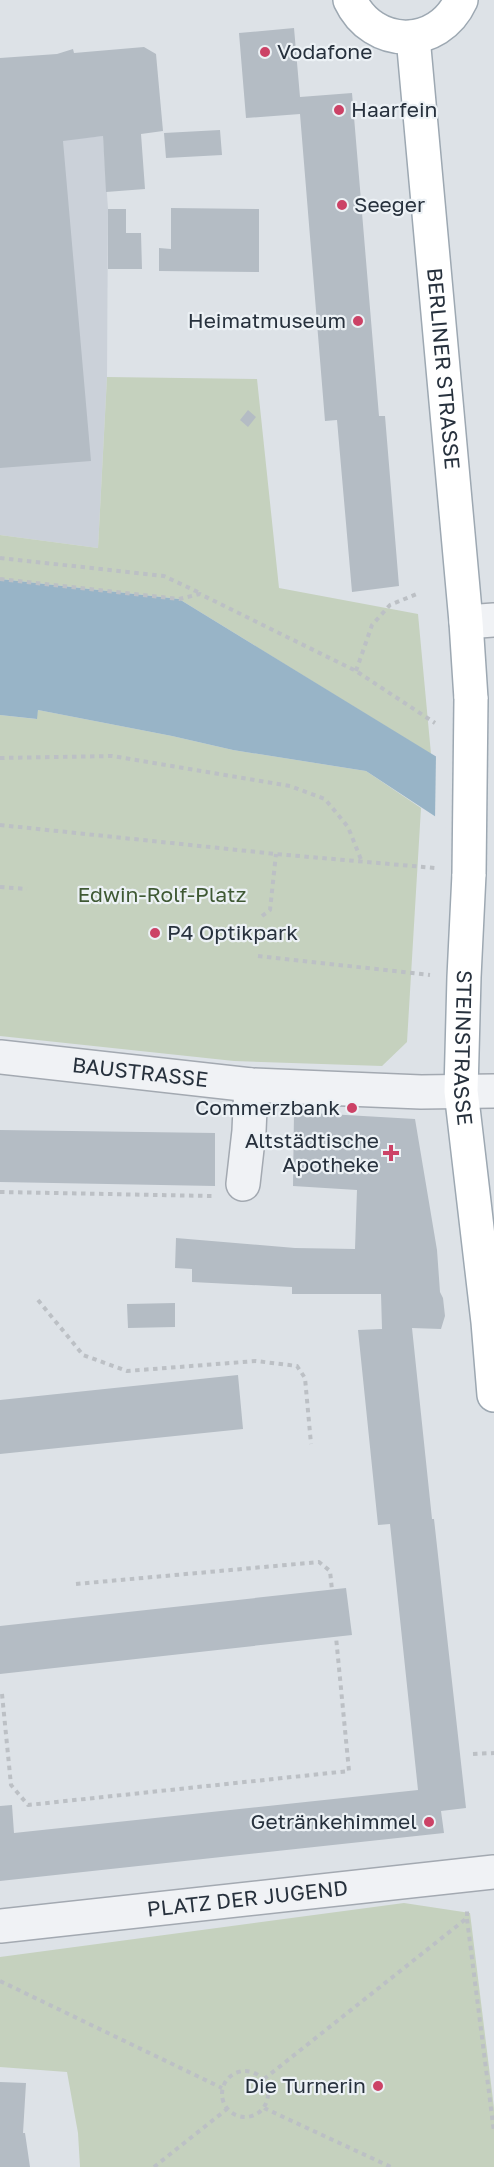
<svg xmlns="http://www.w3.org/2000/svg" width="494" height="2167" font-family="'Golos Text',sans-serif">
<rect width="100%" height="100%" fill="#dde2e7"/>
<path fill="#cbd1d9" d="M103,136L108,209L107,377L98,548L0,535V146Z"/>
<path fill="#c5d1be" d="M107,377L257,379L279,588L418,614L431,754L179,599L0,579V535L98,548Z
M38,710L172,736L233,750L366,771L421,808L407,1042L382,1066L234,1061L0,1036V715L36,719Z
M404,1903L470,1913L494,2108V2167H80L78,2133L67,2072L0,2067V1957Z"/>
<path fill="#98b4c7" d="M0,579L179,599L494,792V855L366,771L233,750L172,736L38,710L37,719L0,715Z"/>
<path fill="#dde2e7" d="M436,754L494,788V858L435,821Z"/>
<path fill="#b4bcc4" d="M294,28L300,97L352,93L379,416H385L399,586L352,592L337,420L325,421L300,114L246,118L239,33Z
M144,47L156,54L163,131L141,134L145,189L106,192L103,136L63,141L91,461L0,468V58L57,54L73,49L74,53Z
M220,130L222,155L166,158L164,133Z
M171,208L259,209V272L159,271V248L171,249Z
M108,209H126V233H141L142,269H108Z
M248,410L256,417L248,427L240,420Z
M294,1112L415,1119L437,1250L440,1292L443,1298L445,1316L441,1329L412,1328L432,1519H434L466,1808L441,1811L444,1833L0,1881V1806L12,1805L14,1833L418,1790L390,1524L378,1525L358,1330L382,1329L381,1294H292V1287L192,1282V1269L175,1268L176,1238L295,1248L355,1249L357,1190L293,1186Z
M0,1130L215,1133V1186L0,1182Z
M175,1303V1327L128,1328L127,1304Z
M238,1375L243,1429L0,1454V1400Z
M346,1588L352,1635L0,1674V1626Z
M0,2082L26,2083L23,2133H25L30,2167H0Z"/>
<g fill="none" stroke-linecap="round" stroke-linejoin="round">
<g stroke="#a3a9b1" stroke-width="36">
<g id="minor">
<path d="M466,622L494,620"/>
<path id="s1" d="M0,1057L251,1085L421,1092L494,1091"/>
<path d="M243,1184L249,1131L251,1085"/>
<path id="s2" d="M0,1926L494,1872"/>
</g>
</g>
<g stroke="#9da8b2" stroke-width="36">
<g id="major">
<path d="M350,0C373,49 438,50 461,0"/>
<path id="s3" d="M413,37L466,622L471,699"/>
<path id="s4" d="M469,874L464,977L461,1091L488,1322L494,1395"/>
</g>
</g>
<path stroke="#bcc0c5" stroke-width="4" stroke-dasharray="4.5 4.5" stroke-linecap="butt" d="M0,558L164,576L200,593
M0,579L179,599L200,594L356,671L435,723
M356,671L372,625L390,605L419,593
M0,758L112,756L290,786L325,799L348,827L362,862
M0,825L276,854L435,868
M0,887L27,889
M262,916L270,910L276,854
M258,956L430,975
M0,1192L212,1196
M38,1300L83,1355L127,1371L256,1361L297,1366L305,1378L311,1444
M76,1584L319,1562L330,1571L332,1590
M2,1694L11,1785L28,1805L349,1771L336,1637
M473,1754L494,1753
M467,1919L494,2132
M0,1981L222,2088
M222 2094a23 23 0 1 1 46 0a23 23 0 1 1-46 0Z
M264,2079L467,1918V1908
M264,2108L391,2167
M154,2167L227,2109"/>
<use href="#minor" stroke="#f0f2f5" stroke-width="33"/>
<use href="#major" stroke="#fff" stroke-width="33"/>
<g stroke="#9da8b2" stroke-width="36" stroke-linecap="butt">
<path id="major-bridge" d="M469,874L471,699"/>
</g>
<use href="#major-bridge" stroke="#fff" stroke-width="33"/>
</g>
<g fill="#cc4266" stroke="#ecf1f5" stroke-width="2">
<circle cx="265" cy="52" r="6"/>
<circle cx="339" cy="110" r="6"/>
<circle cx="342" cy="205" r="6"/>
<circle cx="358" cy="321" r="6"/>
<circle cx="155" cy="933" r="6"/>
<circle cx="352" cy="1108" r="6"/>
<path d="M388 1144h6v6h6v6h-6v6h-6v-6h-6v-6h6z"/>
<circle cx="429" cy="1822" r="6"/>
<circle cx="378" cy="2086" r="6"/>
</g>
<g text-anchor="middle" stroke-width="4.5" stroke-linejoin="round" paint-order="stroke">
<g font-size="21" fill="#27313d" stroke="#ecf1f5" text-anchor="end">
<text x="277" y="59" text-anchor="start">Vodafone</text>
<text x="351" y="117" text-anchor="start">Haarfein</text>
<text x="354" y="212" text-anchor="start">Seeger</text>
<text x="346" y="328">Heimatmuseum</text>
<text x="167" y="940" text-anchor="start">P4 Optikpark</text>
<text x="340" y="1115">Commerzbank</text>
<text x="379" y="1148">Altstädtische<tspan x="379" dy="24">Apotheke</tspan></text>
<text x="417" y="1829">Getränkehimmel</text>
<text x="366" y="2093">Die Turnerin</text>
</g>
<g font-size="21" fill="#27313d" stroke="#ecf1f5">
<text dy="7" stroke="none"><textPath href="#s3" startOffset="333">BERLINER STRASSE</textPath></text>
<text dy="7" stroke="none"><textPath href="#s4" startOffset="174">STEINSTRASSE</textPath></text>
<text dy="7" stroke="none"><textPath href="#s1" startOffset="141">BAUSTRASSE</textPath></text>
<text dy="7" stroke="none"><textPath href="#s2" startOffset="249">PLATZ DER JUGEND</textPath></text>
</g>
<g font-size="21" fill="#3f5934" stroke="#ecf1f5">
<text x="162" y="902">Edwin-Rolf-Platz</text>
</g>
</g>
</svg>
